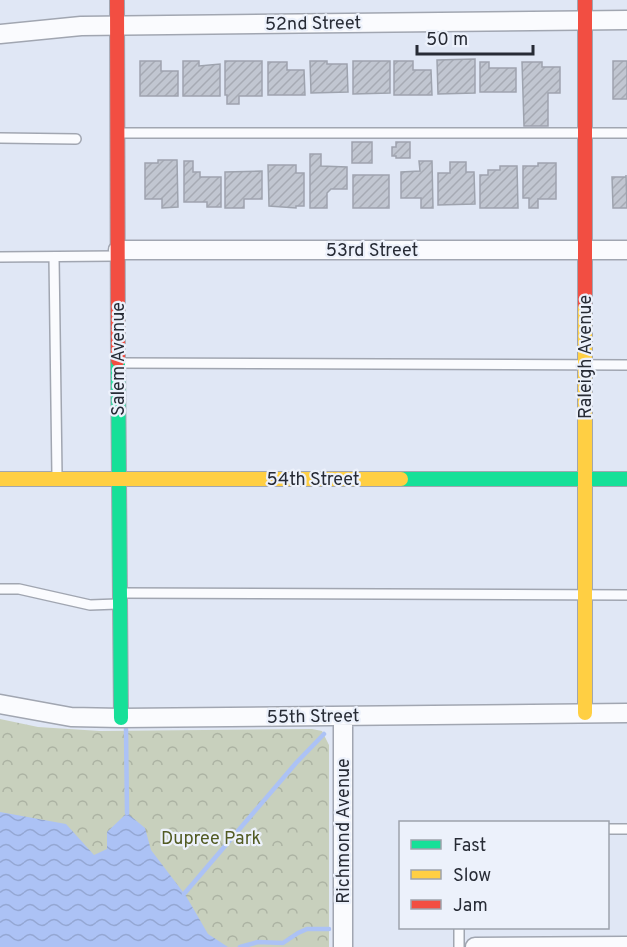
<svg xmlns="http://www.w3.org/2000/svg" width="627" height="947" font-family="Overpass,sans-serif">
<defs>
<pattern id="park-crowns" width="20" height="18" patternUnits="userSpaceOnUse" patternTransform="scale(1.5)"><rect width="20" height="18" fill="#c8d0bd"/><path d="M2 6a3 3 0 1 1 6 0M12 15a3 3 0 1 1 6 0" fill="none" stroke="#acb3a3"/></pattern>
<pattern id="water-waves" width="16" height="10" patternUnits="userSpaceOnUse" patternTransform="scale(1.5)"><rect width="16" height="10" fill="#acc2f5"/><path d="M0 5q4-4 8 0t8 0" fill="none" stroke="#94a7d3"/></pattern>
<pattern id="building-hatch" width="6" height="6" patternUnits="userSpaceOnUse" patternTransform="scale(1.5)"><rect width="6" height="6" fill="#c1c6d1"/><path d="M-1 1l2-2M0 6l6-6M5 7l2-2" fill="none" stroke="#a6aab4"/></pattern>
</defs>
<rect width="100%" height="100%" fill="#e0e7f5"/>
<path fill="url(#park-crowns)" d="M0,719L38,727L100,731L312,729L322,731L329,745V947H0Z"/>
<path fill="url(#water-waves)" d="M0,812L66,824L94,855L107,849V832L127,813L145,828L151,850L186,896L208,934L228,947H0Z"/>
<g fill="none" stroke-linecap="round" stroke-linejoin="round">
<path stroke="#acc2f5" stroke-width="4.5" d="M126,729L127,813
M184,894L296,763L324,734
M240,947L258,942L283,943L298,933L307,929H329"/>
</g>
<path fill="url(#building-hatch)" stroke="#9ea3ae" stroke-width="1.5" d="M475,59V93L438,94L437,60Z
M140,61H161V71H178V96H140Z
M183,61H199V66L220,64V96H183Z
M225,61H262V96H239V104H227V95H225Z
M310,61H327V64H347L348,92L311,93Z
M353,61H390V93L353,94Z
M394,61H413V70H431L432,95H394Z
M613,61H627V99H613Z
M268,62H287V70H304L305,95H268Z
M480,62H489V68H516V92H480Z
M522,62H542V67H560V93H548V126H524Z
M352,142H372V163H352Z
M396,142H410V158H396V156H392V147H396Z
M310,154H321V166L347,167V189H331L327,193V208H310Z
M158,160H177L178,207L162,208V199H145V163H158Z
M184,161H193V172H200V177H221V207H207V202H184Z
M419,161H432L433,208H421V198H401V172L420,171Z
M450,162H466V172H474L475,204L438,205V173H450Z
M538,163H556V199H538V208H529V198H523V166H538Z
M268,165H296V173H304V206H296V208L269,206Z
M500,166H517L518,208H480V175H488V170H500Z
M262,171V199H244V208H225V172Z
M353,175H389V208H353Z
M626,175L627,208H613L612,177H626Z"/>
<g fill="none" stroke-linecap="round" stroke-linejoin="round">
<g stroke="#a1a6b1" stroke-width="12">
<path id="lane" d="M120,133H627
M0,138L76,139
M0,257L115,256
M54,257L57,476
M121,363L627,365
M0,589H19L90,605L117,604
M122,593L627,595
M608,829H627
M459,928V947"/>
</g>
<g stroke="#a1a6b1" stroke-width="21">
<path id="street" d="M0,34L81,26L627,20
M118,250H627
M0,704L71,717L121,718L627,713
M343,716V947
M475,947L627,946"/>
</g>
<g stroke="#a1a6b1" stroke-width="16">
<path id="fast" d="M118,360L121,718
M401,479H627"/>
</g>
<g stroke="#a1a6b1" stroke-width="16">
<path id="slow" d="M585,304V713
M0,479H401"/>
</g>
<g stroke="#a1a6b1" stroke-width="16">
<path id="jam" d="M117,0L118,360
M585,0V304"/>
</g>
<use href="#lane" stroke="#fafbfe" stroke-width="9"/>
<use href="#street" stroke="#fafbfe" stroke-width="18"/>
<use href="#fast" stroke="#16e098" stroke-width="14"/>
<use href="#slow" stroke="#ffcf43" stroke-width="14"/>
<use href="#jam" stroke="#f24e42" stroke-width="14"/>
</g>
<g text-anchor="middle" stroke-width="4.5" stroke-linejoin="round" paint-order="stroke">
<g font-size="18" fill="#272b35" stroke="#ecf1fb">
<text transform="translate(313 23) rotate(-1)" y="6">52nd Street</text>
<text x="372" y="256">53rd Street</text>
<text transform="translate(585 357) rotate(-90)" y="6">Raleigh Avenue</text>
<text transform="translate(118 359) rotate(-90)" y="6">Salem Avenue</text>
<text x="313" y="485">54th Street</text>
<text transform="translate(313 716) rotate(-1)" y="6">55th Street</text>
<text transform="translate(343 831) rotate(-90)" y="6">Richmond Avenue</text>
</g>
<g font-size="18" fill="#525b23" stroke="#ecf1fb">
<text x="211" y="844">Dupree Park</text>
</g>
</g>
<rect x="399" y="821" width="210" height="108" fill="#ecf1fb" stroke="#9da2ac" stroke-width="1.5"/>
<rect x="411" y="840" width="30" height="9" fill="#16e098" stroke="#9da2ac" stroke-width="1.5"/>
<text x="453" y="851" font-size="18" fill="#272b35">Fast</text>
<rect x="411" y="870" width="30" height="9" fill="#ffcf43" stroke="#9da2ac" stroke-width="1.5"/>
<text x="453" y="881" font-size="18" fill="#272b35">Slow</text>
<rect x="411" y="900" width="30" height="9" fill="#f24e42" stroke="#9da2ac" stroke-width="1.5"/>
<text x="453" y="911" font-size="18" fill="#272b35">Jam</text>
<path d="M417 45v9h116v-9" fill="none" stroke="#272b35" stroke-width="3"/>
<text x="426" y="45" font-size="18" fill="#272b35" stroke="#ecf1fb" stroke-width="4.5" paint-order="stroke">50 m</text>
</svg>
